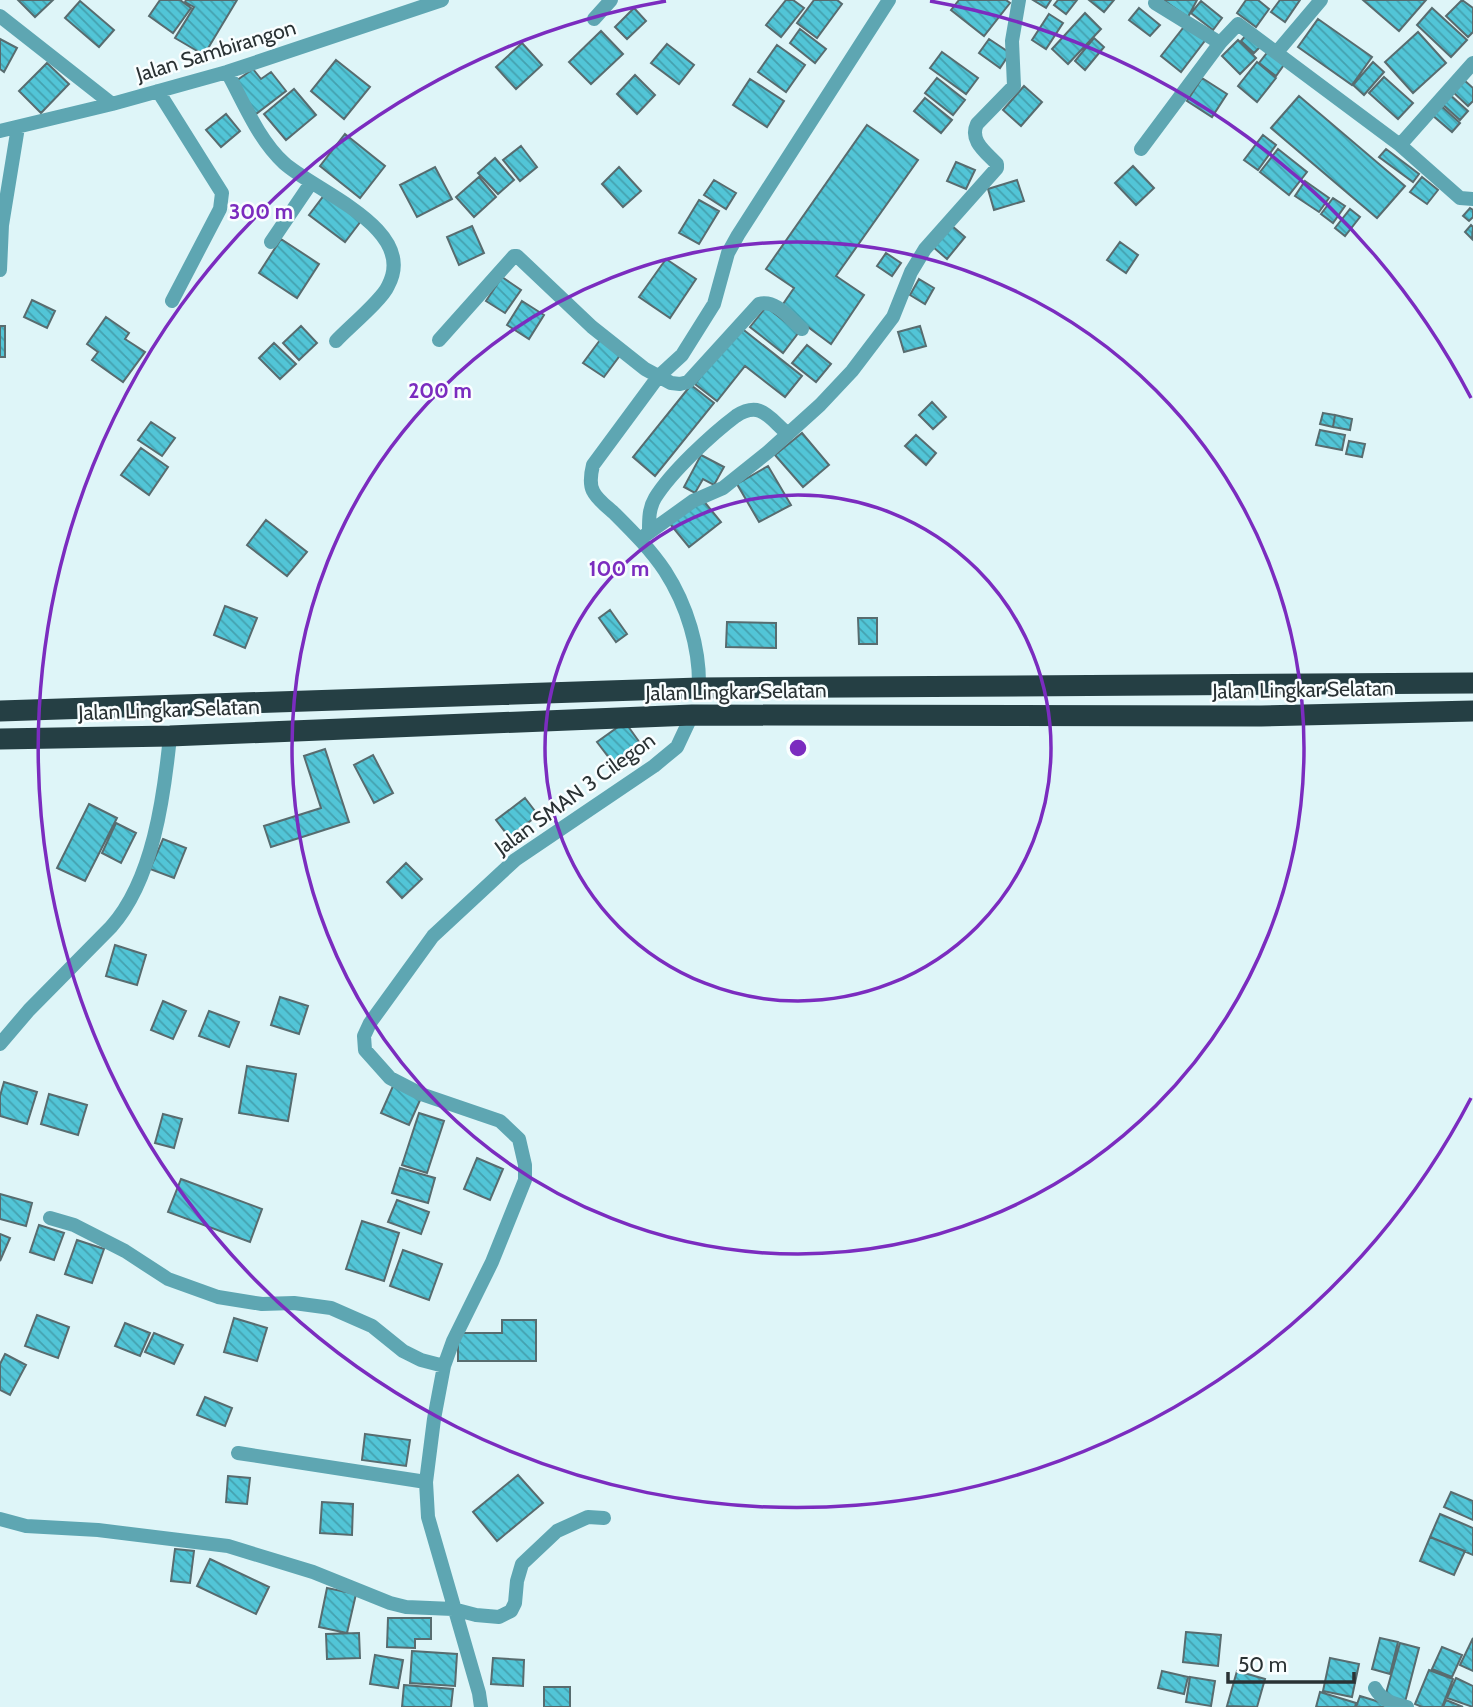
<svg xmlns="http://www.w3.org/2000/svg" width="1473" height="1707" font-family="Cabin,sans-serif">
<defs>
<pattern id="building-back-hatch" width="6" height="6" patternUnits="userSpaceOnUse" patternTransform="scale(1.75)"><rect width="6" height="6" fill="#52c5d7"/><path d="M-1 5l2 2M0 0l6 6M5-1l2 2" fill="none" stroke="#44a1af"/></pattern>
</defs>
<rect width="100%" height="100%" fill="#def5f8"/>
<path fill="url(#building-back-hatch)" stroke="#586c6f" stroke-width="2" d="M18,0H53L35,17Z
M160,0H180L191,8L173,33L149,16Z
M186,0H237L204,55L175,38L194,7L185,2Z
M786,0H793L804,8L781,37L766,25Z
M814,0H837L842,4L817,38L797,23Z
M959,0H1006L1010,3L984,36L951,10Z
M1033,0H1051L1046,8Z
M1058,0H1077L1066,14L1054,5Z
M1089,0H1114L1104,12Z
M1163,0H1197L1188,17Z
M1246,0H1258L1269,9L1256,27L1237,13Z
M1280,0H1300L1285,22L1271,12Z
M1363,0H1426L1399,31Z
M1462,0L1473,8V32L1468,37L1446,16Z
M80,1L114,30L99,47L65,18Z
M1201,1L1222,18L1213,30L1191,13Z
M634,8L646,21L627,39L615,27Z
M1139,8L1160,25L1150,36L1129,20Z
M1432,8L1467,40L1451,57L1417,25Z
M1085,13L1101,29L1068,64L1052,49Z
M1049,14L1063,23L1046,49L1032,40Z
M1318,19L1372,57L1352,85L1298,47Z
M1187,23L1207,38L1181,72L1161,56Z
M800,29L826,49L815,63L790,43Z
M601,31L623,54L591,84L569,62Z
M1418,32L1446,63L1413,93L1385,62Z
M1248,33L1262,45L1254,53L1241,41Z
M1094,38L1104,47L1085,70L1075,61Z
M0,39L17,48L4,72L0,69Z
M989,39L1010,53L1000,68L979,53Z
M1238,40L1256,58L1240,74L1222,56Z
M522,43L542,65L516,89L496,67Z
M667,44L694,65L679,84L651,63Z
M777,45L805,65L786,92L758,72Z
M1270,49L1286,62L1276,76L1259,63Z
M942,52L978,78L966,94L930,68Z
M336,60L370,87L344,119L311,91Z
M1257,62L1276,78L1257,102L1238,86Z
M1373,62L1384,72L1364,95L1353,85Z
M47,63L69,84L41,113L19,91Z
M253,69L261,79L271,72L286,91L256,114L233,83Z
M635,75L655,95L637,114L617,94Z
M1384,77L1413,103L1398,119L1369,93Z
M937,78L965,100L953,115L925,93Z
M1202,78L1227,94L1212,117L1187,101Z
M750,79L784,101L767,127L733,105Z
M1464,80L1473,88V101L1468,106L1453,92Z
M1024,86L1042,102L1021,126L1003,110Z
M294,89L316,115L286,140L264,114Z
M1448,93L1468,111L1460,120L1440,102Z
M1299,96L1405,186L1377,218L1271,128Z
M925,98L952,120L941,133L914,111Z
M1439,104L1460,123L1452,132L1431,114Z
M226,114L240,131L221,147L206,130Z
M867,125L918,160L836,276L864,295L831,344L781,307L794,288L766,269Z
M345,134L385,166L360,198L320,166Z
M1263,135L1276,145L1258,170L1244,160Z
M521,146L537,167L520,181L503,160Z
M1278,149L1307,172L1289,195L1260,172Z
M1386,149L1419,174L1413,182L1379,157Z
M495,158L514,180L498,194L478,173Z
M956,162L975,170L966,189L947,181Z
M1133,166L1154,188L1136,205L1115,183Z
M435,167L452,199L417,217L400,185Z
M619,167L641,191L623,207L602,184Z
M479,177L496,197L474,217L456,197Z
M1422,177L1438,190L1427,204L1410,192Z
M714,180L736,193L726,209L704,195Z
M1017,180L1024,201L994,210L988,189Z
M1305,181L1329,198L1319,212L1295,196Z
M325,194L361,221L345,242L309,215Z
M1333,198L1345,206L1333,223L1321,214Z
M699,200L719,211L699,244L679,233Z
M1470,208L1473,210V217L1469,221L1463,216Z
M1350,209L1360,217L1345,236L1335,228Z
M951,225L965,237L947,259L933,247Z
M1471,225L1473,227L1472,239L1465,232Z
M472,226L484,253L459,265L447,237Z
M281,239L319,264L297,298L259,273Z
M1120,242L1138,255L1126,273L1107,260Z
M886,253L901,263L892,276L877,266Z
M666,259L696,279L670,318L639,297Z
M502,277L521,290L505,313L486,301Z
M919,279L934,288L925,304L910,295Z
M32,300L55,311L47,328L24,317Z
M522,301L544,315L529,339L507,325Z
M766,307L799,332L783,353L750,327Z
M106,317L129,333L125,339L145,352L123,382L92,360L98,352L87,344Z
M0,326H5V357H0Z
M301,326L317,343L299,360L283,343Z
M920,326L926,346L904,352L898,332Z
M740,327L802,376L785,397L745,366L717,401L695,384Z
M600,340L621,354L604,377L583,363Z
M274,343L296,364L280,379L259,358Z
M807,345L831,364L816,382L792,363Z
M691,385L714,403L655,476L633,457Z
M932,402L946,417L933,429L919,415Z
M1323,413L1335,415L1333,427L1320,424Z
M1335,415L1352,419L1350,430L1333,427Z
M151,422L175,438L162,456L138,440Z
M1320,430L1345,435L1342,450L1316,445Z
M802,433L829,465L803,487L775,455Z
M916,435L936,453L926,465L905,446Z
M1349,441L1365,444L1362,457L1346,454Z
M141,448L168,467L149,495L121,475Z
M701,455L724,467L714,485L703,479L695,493L684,487Z
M768,466L791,505L759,522L737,484Z
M702,499L721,522L689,547L670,524Z
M266,520L307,552L287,576L247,545Z
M225,606L257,618L245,648L214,635Z
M610,610L627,634L616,642L599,618Z
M858,618H877V644H859Z
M727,622L776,623V648L726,647Z
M625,722L640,743L613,763L597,742Z
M325,749L349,822L271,847L264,826L321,808L304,756Z
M373,755L393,793L374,803L354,765Z
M525,798L538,815L509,837L496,820Z
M89,804L117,818L85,881L57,868Z
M116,823L136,833L121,863L102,853Z
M163,839L186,848L174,878L150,869Z
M406,863L422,879L402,898L387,882Z
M115,945L146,955L137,985L106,976Z
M280,997L308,1006L299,1034L271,1025Z
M163,1001L186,1011L173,1039L151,1030Z
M209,1011L239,1022L229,1047L199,1036Z
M247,1066L296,1074L288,1121L239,1113Z
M4,1082L37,1092L27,1124L0,1116V1096Z
M393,1086L421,1098L409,1125L381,1113Z
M49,1094L87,1105L78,1135L41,1124Z
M419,1113L444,1121L427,1173L402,1165Z
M163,1114L182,1119L174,1148L155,1143Z
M477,1158L503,1169L490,1200L464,1189Z
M400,1168L435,1178L428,1203L392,1193Z
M181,1179L262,1209L250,1242L168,1212Z
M0,1194L32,1203L26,1226L0,1219Z
M397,1200L429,1212L421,1234L388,1222Z
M362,1221L399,1233L384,1281L346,1269Z
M39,1225L64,1233L54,1260L30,1252Z
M0,1234L10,1238L0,1261Z
M77,1240L104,1249L92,1283L65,1274Z
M403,1250L442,1264L429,1300L390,1286Z
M37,1315L69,1327L58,1358L25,1346Z
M234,1318L267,1328L257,1361L224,1352Z
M502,1320H536V1361H458V1333H502Z
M125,1323L150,1333L140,1356L115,1346Z
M154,1333L183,1345L174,1364L145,1352Z
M5,1354L26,1365L10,1395L0,1390V1364Z
M205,1397L232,1408L225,1426L197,1415Z
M365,1434L410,1440L406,1466L362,1460Z
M518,1475L543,1503L497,1541L473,1512Z
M228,1476L250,1478L247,1504L226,1502Z
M1451,1492L1473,1501V1520L1444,1507Z
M322,1502L353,1504L352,1535L320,1533Z
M1440,1514L1473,1528V1555L1430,1537Z
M1430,1537L1465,1551L1454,1575L1420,1561Z
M175,1549L194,1551L190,1583L171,1581Z
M210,1559L269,1587L256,1614L197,1586Z
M327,1588L356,1594L347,1633L319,1627Z
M388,1618H431V1639H415V1648L387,1647Z
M1186,1632L1221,1635L1218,1666L1183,1662Z
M359,1633L360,1658L327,1659L326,1634Z
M1380,1638L1398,1642L1390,1674L1372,1669Z
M1473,1638V1671L1460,1665Z
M1400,1643L1419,1648L1405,1702L1385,1697Z
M1442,1647L1462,1655L1452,1677L1432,1669Z
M412,1651L457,1654L455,1686L410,1683Z
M375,1655L403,1660L398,1688L370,1684Z
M493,1658L524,1660L523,1686L491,1684Z
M1330,1658L1359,1664L1352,1697L1323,1691Z
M1429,1670L1453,1679L1442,1707H1422L1415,1704Z
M1162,1671L1188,1677L1184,1694L1158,1688Z
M1237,1671L1265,1679L1257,1707L1227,1706Z
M1190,1677L1215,1681L1211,1706L1186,1702Z
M1456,1678L1473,1686V1707L1447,1698Z
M404,1685L453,1689L451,1707H402Z
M544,1687H570V1707H544Z
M1320,1692L1356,1703L1355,1707H1316Z
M1360,1696L1386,1704L1385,1707H1356Z
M1446,1700L1463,1707H1443Z"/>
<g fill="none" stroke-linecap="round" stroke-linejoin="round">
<path stroke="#5ea6b2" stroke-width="14" d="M1157,0L1155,3L1220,43
M0,16L112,104
M594,19L611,0
M1277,52L1321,0
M1473,63L1400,145L1460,198L1473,199
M227,72C244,103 258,139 284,163C316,192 419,229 388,286C382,300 348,328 336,341
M158,91L222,193L220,209L172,301
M0,131L112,104L227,72L442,0
M1141,149L1220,43L1238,24L1400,145
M271,242L311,183
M0,270L2,225L18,127
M439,340L514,256H517L592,327L645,369L671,383L680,384L688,382L759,304C776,299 790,319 802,329
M649,530C649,519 649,508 655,498C671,472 712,434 736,416C761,400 769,418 788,434
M640,539L693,501L723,488L768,452L820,405L852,371L893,317L911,272L925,249L997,168V164C986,152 969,141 977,124L1014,86L1012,41L1019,0
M699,688C700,648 687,605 665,571C651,550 633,532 615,514C609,508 597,500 593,491C589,483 591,473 593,465L658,377L682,355L714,304L728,253L738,235L889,0
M0,1044L29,1010L111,927C153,880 164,797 170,736
M50,1218L74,1225L125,1251L168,1279L218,1297L262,1304L294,1303L331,1308L372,1326L403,1351L421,1360L444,1366
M238,1453L426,1482
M0,1519L26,1526L98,1530L228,1546L313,1572L390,1603L406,1607L453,1609L476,1615L499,1617L511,1611L515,1603L517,1581L522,1564L557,1531L588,1517L604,1518
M1375,1688C1382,1701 1394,1704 1407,1707
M481,1707L479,1693L428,1517L426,1482L434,1419L444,1366L453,1341L492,1262L525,1180V1165L519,1139L500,1121L421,1094L390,1078L365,1050L364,1036L370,1023L433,936L515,860L654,766L677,747L692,715"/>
<path stroke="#253f44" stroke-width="21" d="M0,711L699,688L1473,683
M0,739L170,736L692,715L1261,716L1473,711"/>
</g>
<g fill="none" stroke="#7b2cbf" stroke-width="3.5">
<circle cx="798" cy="748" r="253"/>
<circle cx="798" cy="748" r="506"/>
<path d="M1471 1098A759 759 0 1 1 666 1M930 1A759 759 0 0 1 1471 398"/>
</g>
<g text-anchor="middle" stroke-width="5" stroke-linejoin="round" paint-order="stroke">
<g font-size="21" fill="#2a3234" stroke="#f9feff">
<text transform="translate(216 51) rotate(-17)" y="7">Jalan Sambirangon</text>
<text transform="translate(1303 690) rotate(-1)" y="7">Jalan Lingkar Selatan</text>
<text transform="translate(736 692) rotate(-1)" y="7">Jalan Lingkar Selatan</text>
<text transform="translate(169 710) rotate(-2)" y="7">Jalan Lingkar Selatan</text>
<text transform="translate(575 794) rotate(-36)" y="7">Jalan SMAN 3 Cilegon</text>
</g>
</g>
<circle cx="798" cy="748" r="10" fill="#7b2cbf" stroke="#f9feff" stroke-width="3.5"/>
<g font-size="21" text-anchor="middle" font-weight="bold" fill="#7b2cbf" stroke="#f9feff" stroke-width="5" stroke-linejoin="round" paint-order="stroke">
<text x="261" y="219">300 m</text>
<text x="440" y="398">200 m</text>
<text x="619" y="576">100 m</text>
</g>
<path d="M1228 1672v10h126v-10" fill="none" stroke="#2a3234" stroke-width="3.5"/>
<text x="1238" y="1672" font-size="21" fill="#2a3234" stroke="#f9feff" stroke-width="5" paint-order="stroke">50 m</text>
</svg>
